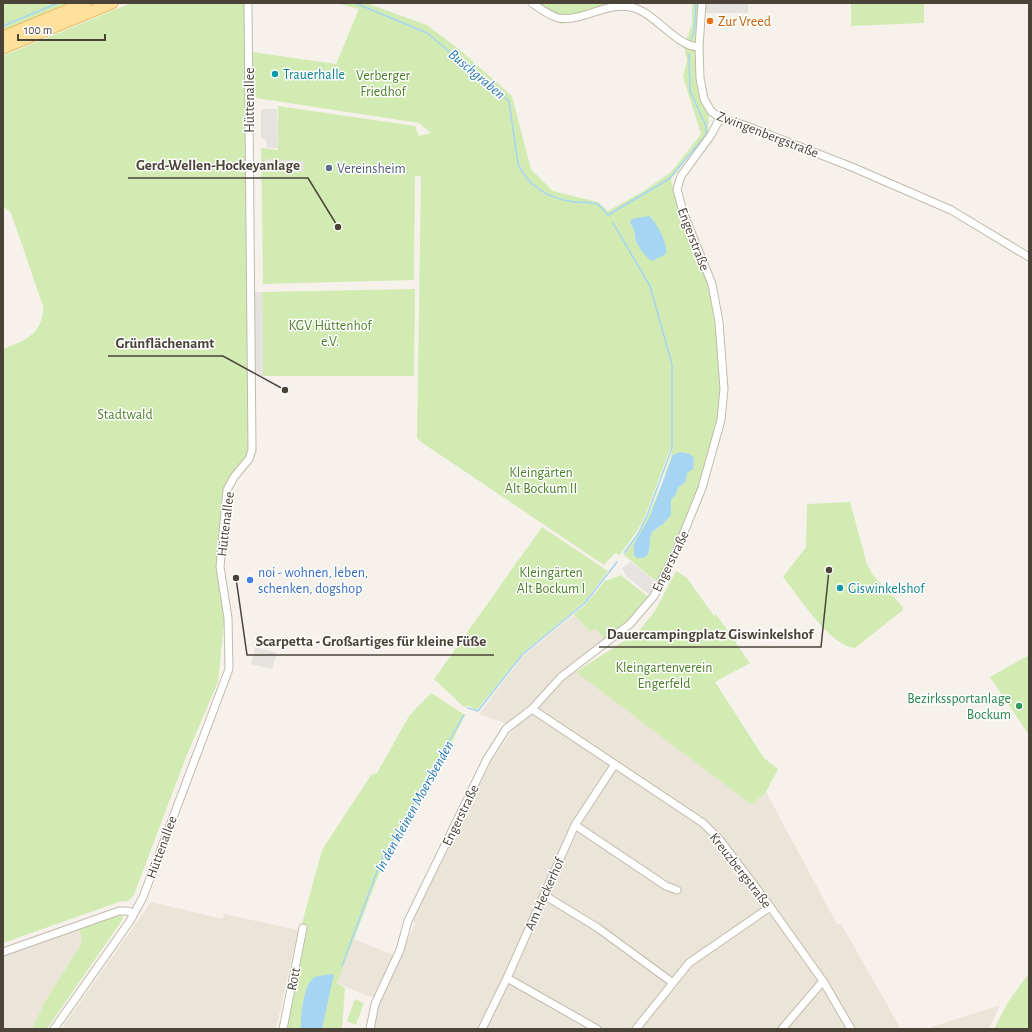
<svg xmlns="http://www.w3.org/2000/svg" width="1032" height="1032" font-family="'Alegreya Sans',sans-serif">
<rect width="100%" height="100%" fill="#f6f2eb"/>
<path fill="#eae4d9" d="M574,614L590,632L595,628L605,640L575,662L577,672L752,805L766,792L837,924H841L901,1029H372L381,1001L337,983L353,939L401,958L415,923L413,921L491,762L512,731L505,723L479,714L522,657Z
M151,902L223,919L224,914L298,930L276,1029H61Z
M78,927L82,938L80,946L44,1003L32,1029H3V955Z
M1000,1005L989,1029H928L932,1027Z"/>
<path fill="#d2ebb3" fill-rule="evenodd" d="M3,3H71L3,31Z
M131,3H245L249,454L229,478L225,487L217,570L225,612L218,682L186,757L134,895L128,901L119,902L3,943V349C25,341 44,333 43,306L11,213L3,206V56Z
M336,3H366L427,25L460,50L512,96L531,169L553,191L598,202L608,211L642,192L671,172L701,134L683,77L687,60L684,46L692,24V3H705L703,52L694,53L701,99L709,116L708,132L671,179C679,215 697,247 708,282C719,315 725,383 719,418C717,431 712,443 708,456C695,499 680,543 658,583L624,555C647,523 663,486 673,448L670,449L646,514L637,531L620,555L615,553L604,565L421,442L417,438L421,177L415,175L414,280L263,284L261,148L278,150V106L415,126L419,136L431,133L419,123L256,98L252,93V52L336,64L359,9ZM694,462L687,473L686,481L678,488L675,496L671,499V511L663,524L652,532L650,535L649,553L640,559L638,538L650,516Z
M539,3H634L629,9L612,8L561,24L542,12L545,7Z
M851,3H924V23L851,26Z
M415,289L414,376H263L262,292Z
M850,502L867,564L873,575L903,607V610L855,648C830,646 799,597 783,577L806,547L807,504Z
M542,527L608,571L584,603L522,654L477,710L469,706L464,707L434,679Z
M676,571L687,578L714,616L716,614L750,663L715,682L764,758L778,769L766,792L752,805L576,672L638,632L655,611Z
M621,575L648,597L628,622L605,640L595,628L590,632L574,614L585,605L605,581Z
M1029,655V735L990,677Z
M431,693L465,715L453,740L384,861L337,983L345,988L342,1029H322L324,1014L301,1024V1029H287L301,958L304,927H301L322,850L371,775L377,773L409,716Z
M121,913L123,919L47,1029H32L44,1003L80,946L82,938L78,927Z
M1029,973V1029H994L1008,1002Z
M355,999L364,1003L356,1025L347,1021Z"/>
<path fill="#e5e2df" d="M706,3H748V13H706Z
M261,109H277L278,148H267L266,139H261Z
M265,159L304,161L303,172L265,170Z
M254,292H262L263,376L254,377Z
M631,562L657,583L651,596L626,576L622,568Z
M255,647L277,653L272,669L251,664Z"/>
<path fill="#a6d5f4" d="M649,216C657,223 668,243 666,254L652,261C645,257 633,241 635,232L630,222L632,219Z
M680,452L690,454L694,458L693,469L687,473L686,481L678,488L675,496L671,499V515L663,524L652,532C647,541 655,560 637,558L634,555V544L650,516L673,455Z
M334,974L322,1029H301C300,1017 304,982 315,977C320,975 328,975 334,974Z"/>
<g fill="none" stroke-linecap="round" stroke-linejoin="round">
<path stroke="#a6d5f4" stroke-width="1.5" d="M355,3L427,33L509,101L518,164C529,187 550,199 575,202C581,202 591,202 597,204C601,206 605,212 608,215L669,179L706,135V126L690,91L689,54
M3,26L58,3
M691,39L694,32L696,3
M613,223L650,286L672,364V448L648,513L638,534L624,553
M468,708L478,711L522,655L585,603L617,562
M342,966L382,858L464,715"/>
<g stroke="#c2baad" stroke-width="9">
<path id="street" d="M532,3C540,8 549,16 559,18C582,22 606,2 631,7C655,12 676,47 699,47
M702,3L699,47L700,78L704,99L711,111L720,118L744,125L852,167L951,210L1029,257
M532,709L703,823L720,840L766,901L823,981L851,1029
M575,825L666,886L677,890
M544,895L598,928L673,983
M3,952L119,911H128L134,914
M507,978L597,1029
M54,1029L130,921L143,897L229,669L228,618L220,567L227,490L234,477L249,459L252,450L248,3
M283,1029L303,928
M370,1029L375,1004L400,950L408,921L487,759L506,729L532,709L561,677L630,624L654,596L678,547L702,488L721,420L724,389L719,322L712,284L683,212L677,189L681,176L711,135L720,118
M482,1029L507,978L575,825L615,764
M636,1029L689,963L770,907
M782,1029L823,981"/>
</g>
<g stroke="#e9bf66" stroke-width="13">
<path id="primary" d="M3,37L85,3
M3,48L112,3"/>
</g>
<use href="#street" stroke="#fff" stroke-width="7"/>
<use href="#primary" stroke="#ffe19b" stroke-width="11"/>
</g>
<circle fill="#e8710a" stroke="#fff" stroke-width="1.5" cx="710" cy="21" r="4"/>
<g fill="#0f9aa8" stroke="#fff" stroke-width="1.5">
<circle cx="275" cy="74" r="4"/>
<circle cx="840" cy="588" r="4"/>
</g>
<circle fill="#5c6f8a" stroke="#fff" stroke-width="1.5" cx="329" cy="168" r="4"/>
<circle fill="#3f7fe0" stroke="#fff" stroke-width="1.5" cx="250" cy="580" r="4"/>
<circle fill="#2e9e5b" stroke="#fff" stroke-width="1.5" cx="1019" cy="706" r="4"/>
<g text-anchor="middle" stroke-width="3" stroke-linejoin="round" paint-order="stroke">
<g font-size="14" fill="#c56008" stroke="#fff" text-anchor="start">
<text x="718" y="26">Zur Vreed</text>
</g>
<g font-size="14" fill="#0d838f" stroke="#fff" text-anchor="start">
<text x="283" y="79">Trauerhalle</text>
<text x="848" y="593">Giswinkelshof</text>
</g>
<g font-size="14" fill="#4b8028" stroke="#fff">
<text x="383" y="80">Verberger<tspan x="383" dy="16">Friedhof</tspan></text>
<text x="330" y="330">KGV Hüttenhof<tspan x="330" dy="16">e.V.</tspan></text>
<text x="125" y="419">Stadtwald</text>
<text x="541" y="477">Kleingärten<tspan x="541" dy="16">Alt Bockum II</tspan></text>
<text x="551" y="577">Kleingärten<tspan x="551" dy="16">Alt Bockum I</tspan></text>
<text x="664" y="672">Kleingartenverein<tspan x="664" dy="16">Engerfeld</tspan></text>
</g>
<g font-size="14" fill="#4b4338" stroke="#fff">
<text transform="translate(249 100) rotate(-90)" y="5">Hüttenallee</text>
<text transform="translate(768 134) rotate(21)" y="5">Zwingenbergstraße</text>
<text transform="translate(694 239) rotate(69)" y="5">Engerstraße</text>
<text transform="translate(225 524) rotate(-83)" y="5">Hüttenallee</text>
<text transform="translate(670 561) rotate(-64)" y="5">Engerstraße</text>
<text transform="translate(460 815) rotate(-64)" y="5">Engerstraße</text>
<text transform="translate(161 847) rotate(-70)" y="5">Hüttenallee</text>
<text transform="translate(741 870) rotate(52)" y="5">Kreuzbergstraße</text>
<text transform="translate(544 894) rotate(-66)" y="5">Am Heckerhof</text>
<text transform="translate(293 979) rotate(-79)" y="5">Rott</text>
</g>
<g font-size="14" fill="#4e5e75" stroke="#fff" text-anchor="start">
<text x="337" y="173">Vereinsheim</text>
</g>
<g font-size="14" fill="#366cbe" stroke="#fff" text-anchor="start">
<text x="258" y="577">noi - wohnen, leben,<tspan x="258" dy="16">schenken, dogshop</tspan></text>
</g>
<g font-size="14" fill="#27864d" stroke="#fff" text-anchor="end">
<text x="1011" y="703">Bezirkssportanlage<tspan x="1011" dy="16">Bockum</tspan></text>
</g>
<g font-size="15" font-style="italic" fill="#2b7bb3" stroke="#fff">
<text transform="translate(477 74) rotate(40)" y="5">Buschgraben</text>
<text transform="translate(414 806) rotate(-61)" y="5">In den kleinen Moersbenden</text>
</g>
</g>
<path fill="none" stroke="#4b4338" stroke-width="1.5" d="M338 227L308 178H128M285 390L223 356H108M829 570L821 647H599M236 578L247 655H494"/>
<g fill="#4b4338" stroke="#fff" stroke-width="1.5">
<circle cx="338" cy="227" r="4"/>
<circle cx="285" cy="390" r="4"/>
<circle cx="829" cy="570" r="4"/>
<circle cx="236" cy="578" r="4"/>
</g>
<g font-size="15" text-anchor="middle" font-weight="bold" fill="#4b4338" stroke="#fff" stroke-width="3" stroke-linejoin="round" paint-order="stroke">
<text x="218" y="170">Gerd-Wellen-Hockeyanlage</text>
<text x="165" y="348">Grünflächenamt</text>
<text x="710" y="639">Dauercampingplatz Giswinkelshof</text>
<text x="371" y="646">Scarpetta - Großartiges für kleine Füße</text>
</g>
<rect width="1032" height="1032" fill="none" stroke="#4b4338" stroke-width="8"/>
<path d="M18 34v6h87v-6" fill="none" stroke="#4b4338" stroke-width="2"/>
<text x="24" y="34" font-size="12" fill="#4b4338" stroke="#ffffff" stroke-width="3" paint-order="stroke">100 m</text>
</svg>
